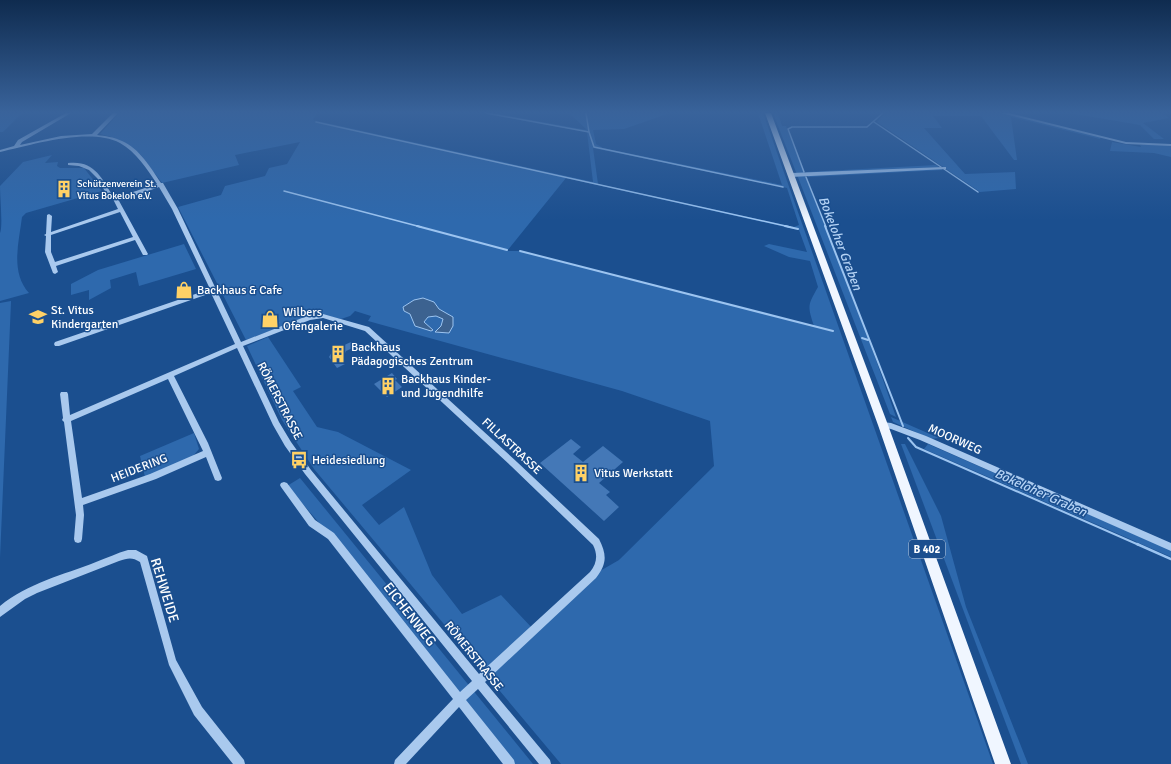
<svg xmlns="http://www.w3.org/2000/svg" width="1171" height="764" font-family="Signika,sans-serif">
<rect width="100%" height="100%" fill="#1b4f8f"/>
<path fill="#2e69ad" fill-rule="evenodd" d="M0,113H22L3,132H0Z
M119,113H317L313,120L593,182L587,132L482,113H493L587,130L569,113H670L624,129L593,130L596,144L603,148L782,185L758,113H763L993,764H561L314,469L282,420L247,346L268,337L301,387L293,391L317,427L338,432L411,470L362,505L379,525L404,507L432,575L462,614L501,595L534,630L593,575L619,560L714,466L710,421L622,391L368,321L371,316L355,311L350,316L341,319L323,315L309,316L246,340L178,207L221,195L225,186L265,176L269,168L287,164L300,142L235,155L239,165L162,183L141,155L115,138L100,134ZM593,148L787,188L799,225L794,227L598,184ZM566,178L799,230L807,252L769,244L764,246L789,257L810,261L818,287C808,305 807,305 814,326L520,251H507Z
M773,113H778L782,126H786L869,340L896,417L890,414Z
M885,113H1003L1101,137L1100,139L1011,117L1017,160H1014L981,116H933L942,128H924L965,174L1015,172L1016,189L980,192L877,122Z
M1069,113H1162L1169,118L1143,123L1164,139H1154L1140,125Z
M1112,142L1141,147L1140,145H1171V157L1154,153L1110,151Z
M52,155L45,163L58,162L57,166L60,168H84L102,191L26,213L22,217C19,242 10,272 29,293L0,301V233C3,228 0,195 0,186L23,162Z
M936,165L943,170L808,177L806,172Z
M184,244L196,269L139,286L136,272L110,280L111,288L89,300V290L71,295V284L98,270Z
M11,301V302L0,558V303Z
M891,417L939,438L931,439L893,422Z
M194,433L199,449L193,456L145,477L140,456Z
M901,444H905L941,516L966,607L1028,764H1021Z
M928,444L1171,550V557L924,449Z
M300,478L533,764H512L363,573L287,486Z"/>
<path fill="#3c6290" stroke="#9cc4f0" d="M423,298L434,302L439,309L453,317V326L449,333L435,332L441,326L443,319L436,316L428,317L424,322L433,330L431,331L415,326L410,314L404,311L403,307L414,300Z"/>
<g fill="none" stroke-linecap="round" stroke-linejoin="round">
<path stroke="#9cc4f0" stroke-width="1.5" d="M486,113L589,132
M586,113L589,132L594,147L783,187
M316,122L790,227
M874,122L941,167
M944,169L978,192
M804,172L788,129L792,127H867L883,113
M806,177L826,227
M284,191L421,227"/>
<path stroke="#9cc4f0" stroke-width="2" d="M417,226L507,250
M785,226L798,229
M825,226L903,426
M520,251L833,331
M862,338L868,340
M908,438L916,447L1139,545"/>
<path stroke="#9cc4f0" stroke-width="2.5" d="M1137,544L1171,559"/>
</g>
<path fill="#4478b7" d="M71,184L68,192L58,194L60,185Z
M273,311L280,323L268,327L261,316Z
M351,342L355,347L346,351L342,359L345,364L337,368L329,357L333,350Z
M392,373L397,379L395,380L402,387L387,397L374,384Z
M571,439L581,447L573,454L583,462L603,446L623,462L599,483L610,492L606,495L619,507L604,521L540,463Z"/>
<g fill="none" stroke-linecap="round" stroke-linejoin="round">
<path fill="#a9c9ee" fill-rule="evenodd" d="M66,113H71L22,142L20,145L61,136L92,134L113,113H118L97,135C105,136 114,137 122,141C139,148 151,168 161,183H163L178,209L241,342L307,316L323,314L369,327L517,462L599,539C607,555 607,564 596,578L485,682L550,760L551,764H539L478,689L466,700L514,760L515,764H503L459,707L406,764H394L395,760L453,699L328,539L309,526L281,487L280,485L281,483L284,482L287,483L315,520L334,533L460,692L472,681L305,474L285,446L273,425L237,348L174,376L208,443L222,478L221,480L218,481L215,480L206,457L156,479L83,505L84,515L82,539L81,542L78,543L75,542L74,539L76,515L64,422L62,420L63,418L60,394L61,392H67L68,394L70,415L235,344L211,293L59,346H55L54,344L55,342L210,289L172,209L159,187L137,195L118,199L148,254L147,255H143L135,240L56,266L58,272L55,274L53,273L45,252L46,236L44,235L46,234L47,215L49,214L52,216L51,232L118,209L113,199L109,198L97,178L89,170L79,166L68,165V163C94,160 101,177 113,196L127,194L157,184C147,169 136,152 120,143C89,127 32,145 0,152V150L14,146L18,140ZM120,212L133,237L55,262L51,252V235ZM323,318L365,331L511,466L593,545C598,555 597,563 590,572L479,674L311,470L291,442L279,422L243,346L310,320ZM168,379L203,451L150,474L82,498L71,421Z
M1001,113H1009L1126,142L1171,144V146L1126,144Z
M944,167H946V169L791,177L788,175L791,173Z
M883,422L891,423L926,436L1171,543V551L920,440L891,429L880,427L879,425L880,423Z
M128,550H136L147,556L176,660L202,707L244,760L245,764H233L194,715L169,665L140,562C132,557 128,558 119,561L37,593L25,599L0,617V606C28,583 63,575 96,562C107,558 117,553 128,550Z"/>
<path fill="#f0f6ff" fill-rule="evenodd" d="M765,113H771L888,425L1011,764H995L878,425Z"/>
</g>
<linearGradient id="sky" x2="0" y2="1"><stop stop-color="#0f2b4f"/><stop offset="0.51" stop-color="#39639b"/><stop offset="1" stop-color="#39639b" stop-opacity="0"/></linearGradient>
<rect width="1171" height="220" fill="url(#sky)"/>
<defs>
<g id="building-bare" transform="scale(1.38)"><path d="M-4-6H4V6H1V3H-1V6H-4ZM-2.5-4.3h1.7v1.8h-1.7ZM.8-4.3h1.7v1.8H.8ZM-2.5-1h1.7V.8h-1.7ZM.8-1h1.7V.8H.8Z" fill="#ffd166" stroke="#1b4f8f" stroke-width="2.5" paint-order="stroke"/></g>
<g id="shop-bare" transform="scale(1.38)"><path d="M-5-2.5h2.3a2.7 3.5 0 0 1 5.4 0H5L5.5 6h-11ZM-1.5-2.5h3a1.5 2.3 0 0 0-3 0Z" fill="#ffd166" stroke="#1b4f8f" stroke-width="2.5" paint-order="stroke"/></g>
<g id="school-bare" transform="scale(1.38)"><path d="M0-5L7-2L0 1L-7-2ZM-4 1L0 2.5L4 1V4Q0 6-4 4Z" fill="#ffd166" stroke="#1b4f8f" stroke-width="2.5" paint-order="stroke"/></g>
<g id="bus-bare" transform="scale(1.38)"><path d="M-5-6H5V4H4V6H2V4H-2V6H-4V4H-5ZM-3.5-4V0h7V-4ZM-3.5 1.2v1.5H-2V1.2ZM2 1.2v1.5H3.5V1.2Z" fill="#ffd166" stroke="#1b4f8f" stroke-width="2.5" paint-order="stroke"/></g>
</defs>
<g fill-rule="evenodd">
<use href="#building-bare" x="64" y="189"/>
<use href="#shop-bare" x="184" y="290"/>
<use href="#school-bare" x="38" y="317"/>
<use href="#shop-bare" x="270" y="319"/>
<use href="#building-bare" x="338" y="354"/>
<use href="#building-bare" x="388" y="386"/>
<use href="#bus-bare" x="299" y="460"/>
<use href="#building-bare" x="581" y="473"/>
</g>
<g text-anchor="middle" stroke-width="3" stroke-linejoin="round" paint-order="stroke">
<g font-size="10" fill="#fff" stroke="#1b4f8f" text-anchor="start">
<text x="77" y="187">Schützenverein St.<tspan x="77" dy="12">Vitus Bokeloh e.V.</tspan></text>
</g>
<rect fill="#1b4f8f" stroke="#bbcadd" stroke-width="1" x="909" y="540" width="36" height="18" rx="3"/>
<g font-size="11" font-weight="bold" fill="#fff">
<text x="927" y="553">B 402</text>
</g>
<g font-size="12" fill="#fff" stroke="#1b4f8f" text-anchor="start">
<text x="197" y="294">Backhaus &amp; Cafe</text>
<text x="51" y="314">St. Vitus<tspan x="51" dy="14">Kindergarten</tspan></text>
<text x="283" y="316">Wilbers<tspan x="283" dy="14">Ofengalerie</tspan></text>
<text x="351" y="351">Backhaus<tspan x="351" dy="14">Pädagogisches Zentrum</tspan></text>
<text x="401" y="383">Backhaus Kinder-<tspan x="401" dy="14">und Jugendhilfe</tspan></text>
<text x="312" y="464">Heidesiedlung</text>
<text x="594" y="477">Vitus Werkstatt</text>
</g>
<g font-size="12" fill="#fff" stroke="#1b4f8f">
<text transform="translate(280 401) rotate(63)" y="4">RÖMERSTRASSE</text>
<text transform="translate(955 439) rotate(24)" y="4">MOORWEG</text>
<text transform="translate(512 446) rotate(43)" y="4">FILLASTRASSE</text>
<text transform="translate(139 468) rotate(-21)" y="4">HEIDERING</text>
<text transform="translate(474 656) rotate(51)" y="4">RÖMERSTRASSE</text>
</g>
<g font-size="13" font-style="italic" fill="#b5d3f5" stroke="#1b4f8f">
<text transform="translate(841 243) rotate(69)" y="5">Bokeloher Graben</text>
<text transform="translate(1041 492) rotate(24)" y="5">Bokeloher Graben</text>
</g>
<g font-size="14" fill="#fff" stroke="#1b4f8f">
<text transform="translate(165 590) rotate(73)" y="5">REHWEIDE</text>
<text transform="translate(410 614) rotate(52)" y="5">EICHENWEG</text>
</g>
</g>
</svg>
